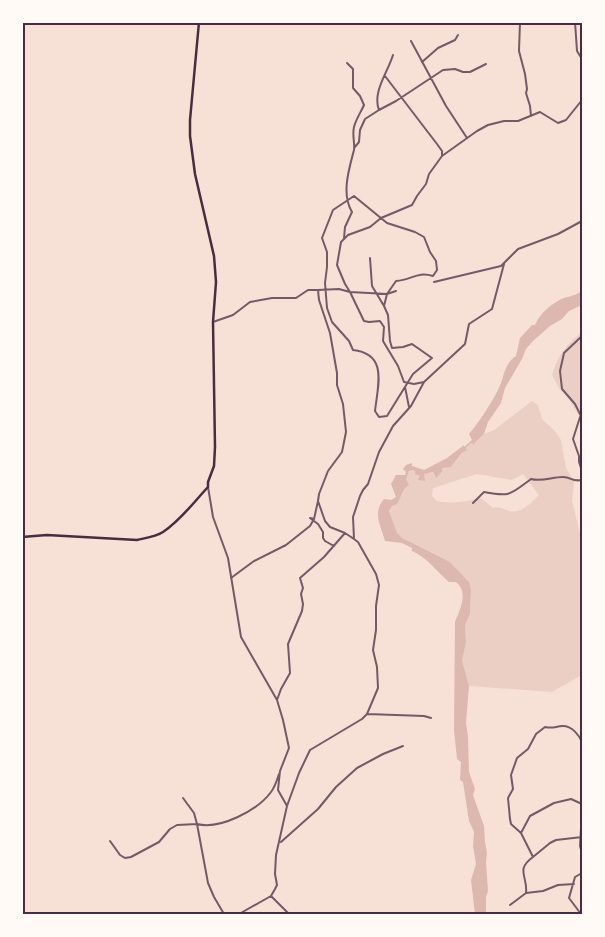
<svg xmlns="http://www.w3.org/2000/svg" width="605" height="937" font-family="Overpass,sans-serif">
<rect width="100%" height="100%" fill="#f7e1d7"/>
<path fill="#ebcfc5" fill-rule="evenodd" d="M582,332V421L567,396L559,388L552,375C557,356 567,344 582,332Z
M532,401L538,405L542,419L555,431L561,440L566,468L574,481L572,501L582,541V675L552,692L469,686L462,660L466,643L465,625L470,614L471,589L469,582L450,562L402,539L397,533L389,511C393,503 403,498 405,488C407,480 404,475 411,470C417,471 420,475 425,477L423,474L433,472L435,477L442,473V468L451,467L471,443H476L484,434L494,430ZM477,474L512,480L523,474L539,495C531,503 521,514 509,511C503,509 499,506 493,508L481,498C466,502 452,504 437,501L432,496L433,488Z"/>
<path fill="#dcb8b0" d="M582,291V305L569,311L562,319L550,326L533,341L526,349L522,359L505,388L501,403L488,422L484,434L474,444L471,443L466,448L467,450L462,453L451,467L442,468V472L436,478L433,472L424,474L425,481L418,480L420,476L415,474V471L412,470L409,471L406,479L409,485L405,488L397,504L392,506L389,511L397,533L402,538L450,562L469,582L471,589L470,614L465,625L466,643L462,660L469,686L466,723L468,737L469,772L475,789L473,795L484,826L485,842L487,853L486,862L488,891L486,897V914H475L471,880L476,864L473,846L474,832L469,821L463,782L460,780L461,762L457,759L454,730L455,622C460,609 469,593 456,582H449C437,572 427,557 412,551V548L402,543L385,541C381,526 372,513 384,499L391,500L396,497L391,484L396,475H405L406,472L403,469L406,465L412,463V466L424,470L447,458L464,445V447L472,440L469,434C480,421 490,405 498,390C504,379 504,363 516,356L520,338L532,325H535C540,313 552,303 564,298C570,296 577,295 582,291Z"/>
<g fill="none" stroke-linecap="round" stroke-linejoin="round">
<path stroke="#755966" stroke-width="2" d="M520,22L519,51L525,74L527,89L526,93L530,106L531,116
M575,22L577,51L582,59
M411,41L446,106L467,138
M422,62L438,48L455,40L458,35
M385,76L437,144L442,151V156
M379,110C372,92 388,72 393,55
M354,148L359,142L360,130L365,119L379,110L396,101L443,70L455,69L463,72H470L486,64
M354,196L387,223L415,232L424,237L430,252L436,261L437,270L433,276C417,271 412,280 396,281L387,294L384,306L388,315L390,341L392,348L403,347L412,344L432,358L413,374L387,416L379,417L375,411C378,384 388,354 353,350L349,341L332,322L327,308L325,283L327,267V252L322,238L333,210Z
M344,238L345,227L352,212C341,194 349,169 354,150C355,143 352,135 354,127C356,119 361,112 364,105L360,96L353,88V69L347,63
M370,258L372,286L384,306
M434,282L501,266L518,249L558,234L582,221
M318,290L339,289L350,292L364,321L369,322L380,321L384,327L383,341L398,366L404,382L414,384L424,382
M396,291L387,294L350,292L345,284L337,265L341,242L348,235L370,227L381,218L412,205L417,196L426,184L429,174L442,156L477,131L488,125L504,121H518L540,112L558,123L566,120L582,100
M213,322L233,315L250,302L272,298H296L308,290H318L319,300L330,333L337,373V385L343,404L346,432L342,452L328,471L319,494L318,501L325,521L330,527L345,533L354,539
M582,336L564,353L560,371L562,389L575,404L582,418
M405,387L409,407
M580,417L573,439L579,456V462L582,471
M208,487L213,517L228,558L241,637L277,700L283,720L289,748L280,771L278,790L287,806
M473,503L484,492C510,497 510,495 531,479C542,482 552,477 563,477C572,477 571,482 582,480
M314,519L310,518L318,524L323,532V538L325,541L334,546
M231,578L254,561L286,545L310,526L314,519L318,501
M277,700L281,689L290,673L288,644L302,611L303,604L301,594L303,588L300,578L324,557L345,533
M367,714L378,688L377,667L373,650L376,630V606L379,585L376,574L358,542L354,539L353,517L360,496L363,490L368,484L379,452L393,426L411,406L424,382L465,344L469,324L492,309L504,264
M582,811L580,846L582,853
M521,833L511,824L510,819L508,798L513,789L511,775L517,758L528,749L536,734L545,727C555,729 555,726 563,726C572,726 579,735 582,742
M110,841L120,855L125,858L131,857L159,842L170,829L177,825L197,824L194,813L183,798
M281,842L318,809L336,787L357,768L383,754L403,746
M533,857L550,843L556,840L582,837
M526,893L543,891L558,885L574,884
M271,896L289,914
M510,905L526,893C528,876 515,870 533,857L521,833L530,816L554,803L571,799L582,804
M561,913V914
M224,914L214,897L208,883L197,824C220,830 258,810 271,792C275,787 277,780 279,774
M239,914L271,896L275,889L277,885L275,874L276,855L287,806L299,773L310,750L362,719L367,714L424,716L431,718
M581,914L569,898L575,877L582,873"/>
<path stroke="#4a2c40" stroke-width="2.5" d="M22,537L47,535L137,540C145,538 155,537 163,532C180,521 194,502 208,487V482L214,466L215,447L213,322L216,282L214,256L195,174L190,136V120L199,22"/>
</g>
<rect width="605" height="937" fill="none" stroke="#fffaf5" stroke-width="48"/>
<rect x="24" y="24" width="557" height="889" fill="none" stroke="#4a2c40" stroke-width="2"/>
</svg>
